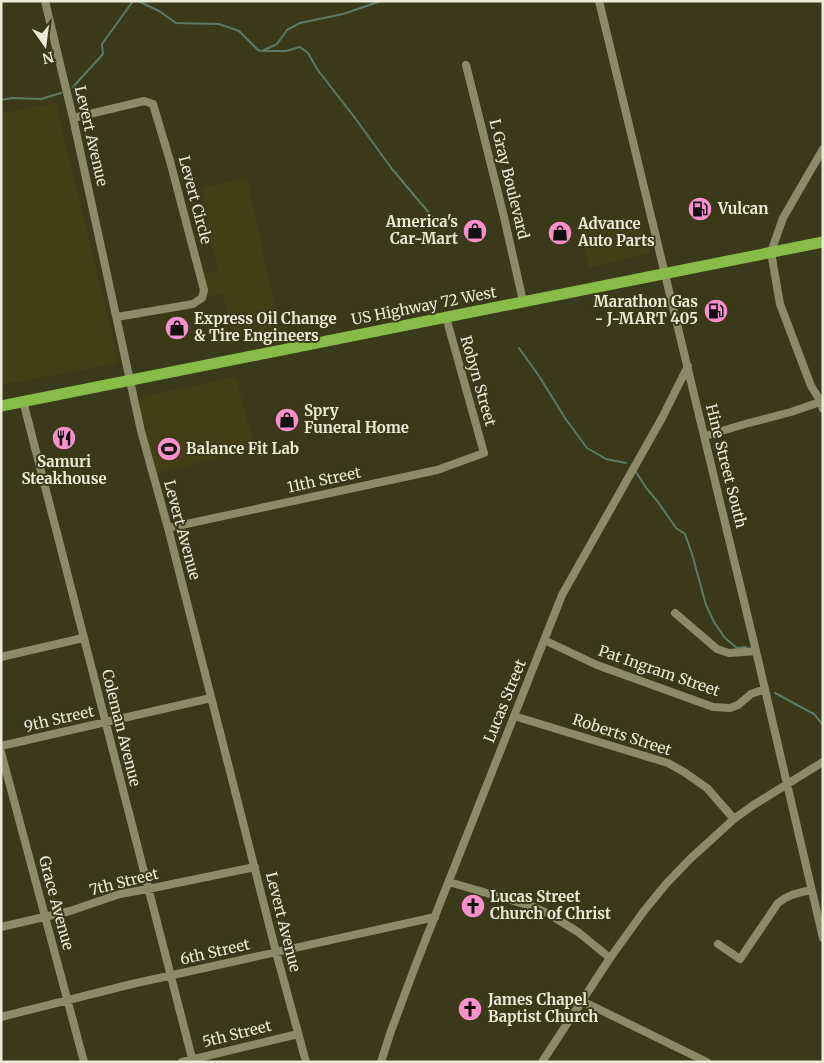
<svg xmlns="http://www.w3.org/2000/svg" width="824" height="1063" font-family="Merriweather,serif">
<rect width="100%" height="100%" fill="#3a3919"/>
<path fill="#423f17" d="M56,103L119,363L1,385V113Z
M247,178L280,330L233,340L223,294L206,298L200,275L218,270L210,241L207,217L202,187Z
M641,217L650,253L589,268L580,230Z
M236,377L254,446L213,459L156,473L138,397Z"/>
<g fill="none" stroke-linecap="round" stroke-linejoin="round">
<path stroke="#5e7966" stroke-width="2" d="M138,1L159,11L176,23L219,24L239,31L258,50L262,51H286L300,47L308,53L317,69L355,118L392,169L435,220
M264,50L277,44L287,30L300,23L343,14L378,2L384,1
M73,87L103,54L102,44L133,1
M1,100L12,98L41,99L61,93
M519,348L539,376L565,418L587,448L606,459L626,463
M636,472L647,489L658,502L676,528L685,534L692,554L706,605L714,622L725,638L737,648L746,647
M775,693L814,714L823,725"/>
<path stroke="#8c8b68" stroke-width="8" d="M45,1L73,118L141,431L168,528L276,952L306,1062
M599,1L756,651L823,938
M466,65L504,217L523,301
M73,118L144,101L153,104L170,161L204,290L202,298L193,304L117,317
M823,149L783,218L771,252L780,304L811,386L821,402L823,409
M23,401L193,1062
M705,436L745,424L791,412L823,401
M168,528L437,470L484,453L446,317
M675,613L717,649L729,653L756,651
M544,640L597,665L713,707L730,708L738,705L751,694L765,689
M1,657L83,638
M514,716L668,763L684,772L707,788L734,819
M1,746L211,698
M1,752L84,1062
M449,882L531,906L547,913L578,932L610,958
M1,927L70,911L120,894L148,889L255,867
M718,944L740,959L778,903C789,894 798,893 811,890
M582,1001L707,1062
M1,1017L132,984L435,917
M182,1062L298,1034
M381,1062L391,1031L416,964L562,595L662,418L688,366
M542,1062L610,958L644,911L666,884L690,859L734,819L752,806L823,762"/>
<path stroke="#86bc47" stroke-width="11" d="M1,406L823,242"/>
</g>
<defs>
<g id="fuel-disc" transform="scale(1.25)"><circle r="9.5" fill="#f890cc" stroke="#3a3919"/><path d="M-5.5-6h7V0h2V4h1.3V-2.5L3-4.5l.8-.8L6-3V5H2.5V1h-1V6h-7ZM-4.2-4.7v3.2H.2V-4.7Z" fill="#111"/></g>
<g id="shop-disc" transform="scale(1.25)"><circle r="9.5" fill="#f890cc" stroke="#3a3919"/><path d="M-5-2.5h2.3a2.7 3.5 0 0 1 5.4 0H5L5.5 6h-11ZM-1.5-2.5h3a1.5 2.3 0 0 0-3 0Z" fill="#111"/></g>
<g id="restaurant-disc" transform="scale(1.25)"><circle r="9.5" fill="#f890cc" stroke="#3a3919"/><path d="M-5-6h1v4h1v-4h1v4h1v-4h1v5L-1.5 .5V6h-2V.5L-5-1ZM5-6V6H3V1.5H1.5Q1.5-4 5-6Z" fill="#111"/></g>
<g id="stadium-disc" transform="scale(1.25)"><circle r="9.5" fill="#f890cc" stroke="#3a3919"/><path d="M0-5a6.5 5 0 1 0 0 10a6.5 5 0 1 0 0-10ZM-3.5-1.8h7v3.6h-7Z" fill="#111"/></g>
<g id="church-disc" transform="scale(1.25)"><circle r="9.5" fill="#f890cc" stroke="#3a3919"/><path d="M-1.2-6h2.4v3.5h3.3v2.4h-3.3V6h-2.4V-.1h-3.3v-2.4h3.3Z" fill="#111"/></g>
</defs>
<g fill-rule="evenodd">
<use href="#fuel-disc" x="700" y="209"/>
<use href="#shop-disc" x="475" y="231"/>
<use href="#shop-disc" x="560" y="233"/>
<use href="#fuel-disc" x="716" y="311"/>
<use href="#shop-disc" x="177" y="328"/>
<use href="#shop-disc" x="287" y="420"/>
<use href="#restaurant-disc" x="64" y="438"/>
<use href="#stadium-disc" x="169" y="449"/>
<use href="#church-disc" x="473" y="906"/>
<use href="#church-disc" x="470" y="1009"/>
</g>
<g text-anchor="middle" stroke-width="4" stroke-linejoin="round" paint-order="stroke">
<g font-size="15" fill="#eaead7" stroke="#3a3919">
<text transform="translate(91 136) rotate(77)" y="5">Levert Avenue</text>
<text transform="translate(509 179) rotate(76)" y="5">L Gray Boulevard</text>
<text transform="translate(195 200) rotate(75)" y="5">Levert Circle</text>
<text transform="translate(424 306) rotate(-11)" y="5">US Highway 72 West</text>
<text transform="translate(478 381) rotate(74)" y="5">Robyn Street</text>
<text transform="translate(726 466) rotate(76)" y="5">Hine Street South</text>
<text transform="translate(324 480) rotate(-12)" y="5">11th Street</text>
<text transform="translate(182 530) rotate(75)" y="5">Levert Avenue</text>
<text transform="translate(659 671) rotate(19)" y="5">Pat Ingram Street</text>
<text transform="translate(505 701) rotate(-68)" y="5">Lucas Street</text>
<text transform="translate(59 719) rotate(-13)" y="5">9th Street</text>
<text transform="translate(121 728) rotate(76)" y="5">Coleman Avenue</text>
<text transform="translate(622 735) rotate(18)" y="5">Roberts Street</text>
<text transform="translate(124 882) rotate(-14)" y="5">7th Street</text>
<text transform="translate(56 903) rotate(75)" y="5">Grace Avenue</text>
<text transform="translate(283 922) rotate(76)" y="5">Levert Avenue</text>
<text transform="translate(215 952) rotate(-13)" y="5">6th Street</text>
<text transform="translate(237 1034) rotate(-14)" y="5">5th Street</text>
</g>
<g font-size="15" font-weight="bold" fill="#eaead7" stroke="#3a3919" text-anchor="start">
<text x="718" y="214">Vulcan</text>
<text x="458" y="227" text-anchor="end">America's<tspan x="458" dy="17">Car-Mart</tspan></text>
<text x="578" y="229">Advance<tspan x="578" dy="17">Auto Parts</tspan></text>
<text x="698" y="307" text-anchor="end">Marathon Gas<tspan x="698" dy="17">- J-MART 405</tspan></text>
<text x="194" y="324">Express Oil Change<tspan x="194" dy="17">&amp; Tire Engineers</tspan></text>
<text x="304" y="416">Spry<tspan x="304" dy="17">Funeral Home</tspan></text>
<text x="186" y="454">Balance Fit Lab</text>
<text x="64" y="467" text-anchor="middle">Samuri<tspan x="64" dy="17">Steakhouse</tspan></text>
<text x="490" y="902">Lucas Street<tspan x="490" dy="17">Church of Christ</tspan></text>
<text x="488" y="1005">James Chapel<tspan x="488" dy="17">Baptist Church</tspan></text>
</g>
</g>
<rect width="824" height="1063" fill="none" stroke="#eaead7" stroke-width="5"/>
<g transform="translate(45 45) rotate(166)" stroke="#3a3919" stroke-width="4" paint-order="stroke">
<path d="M0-4L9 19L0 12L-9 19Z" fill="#eaead7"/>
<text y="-8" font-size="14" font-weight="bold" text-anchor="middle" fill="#eaead7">N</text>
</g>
</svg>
